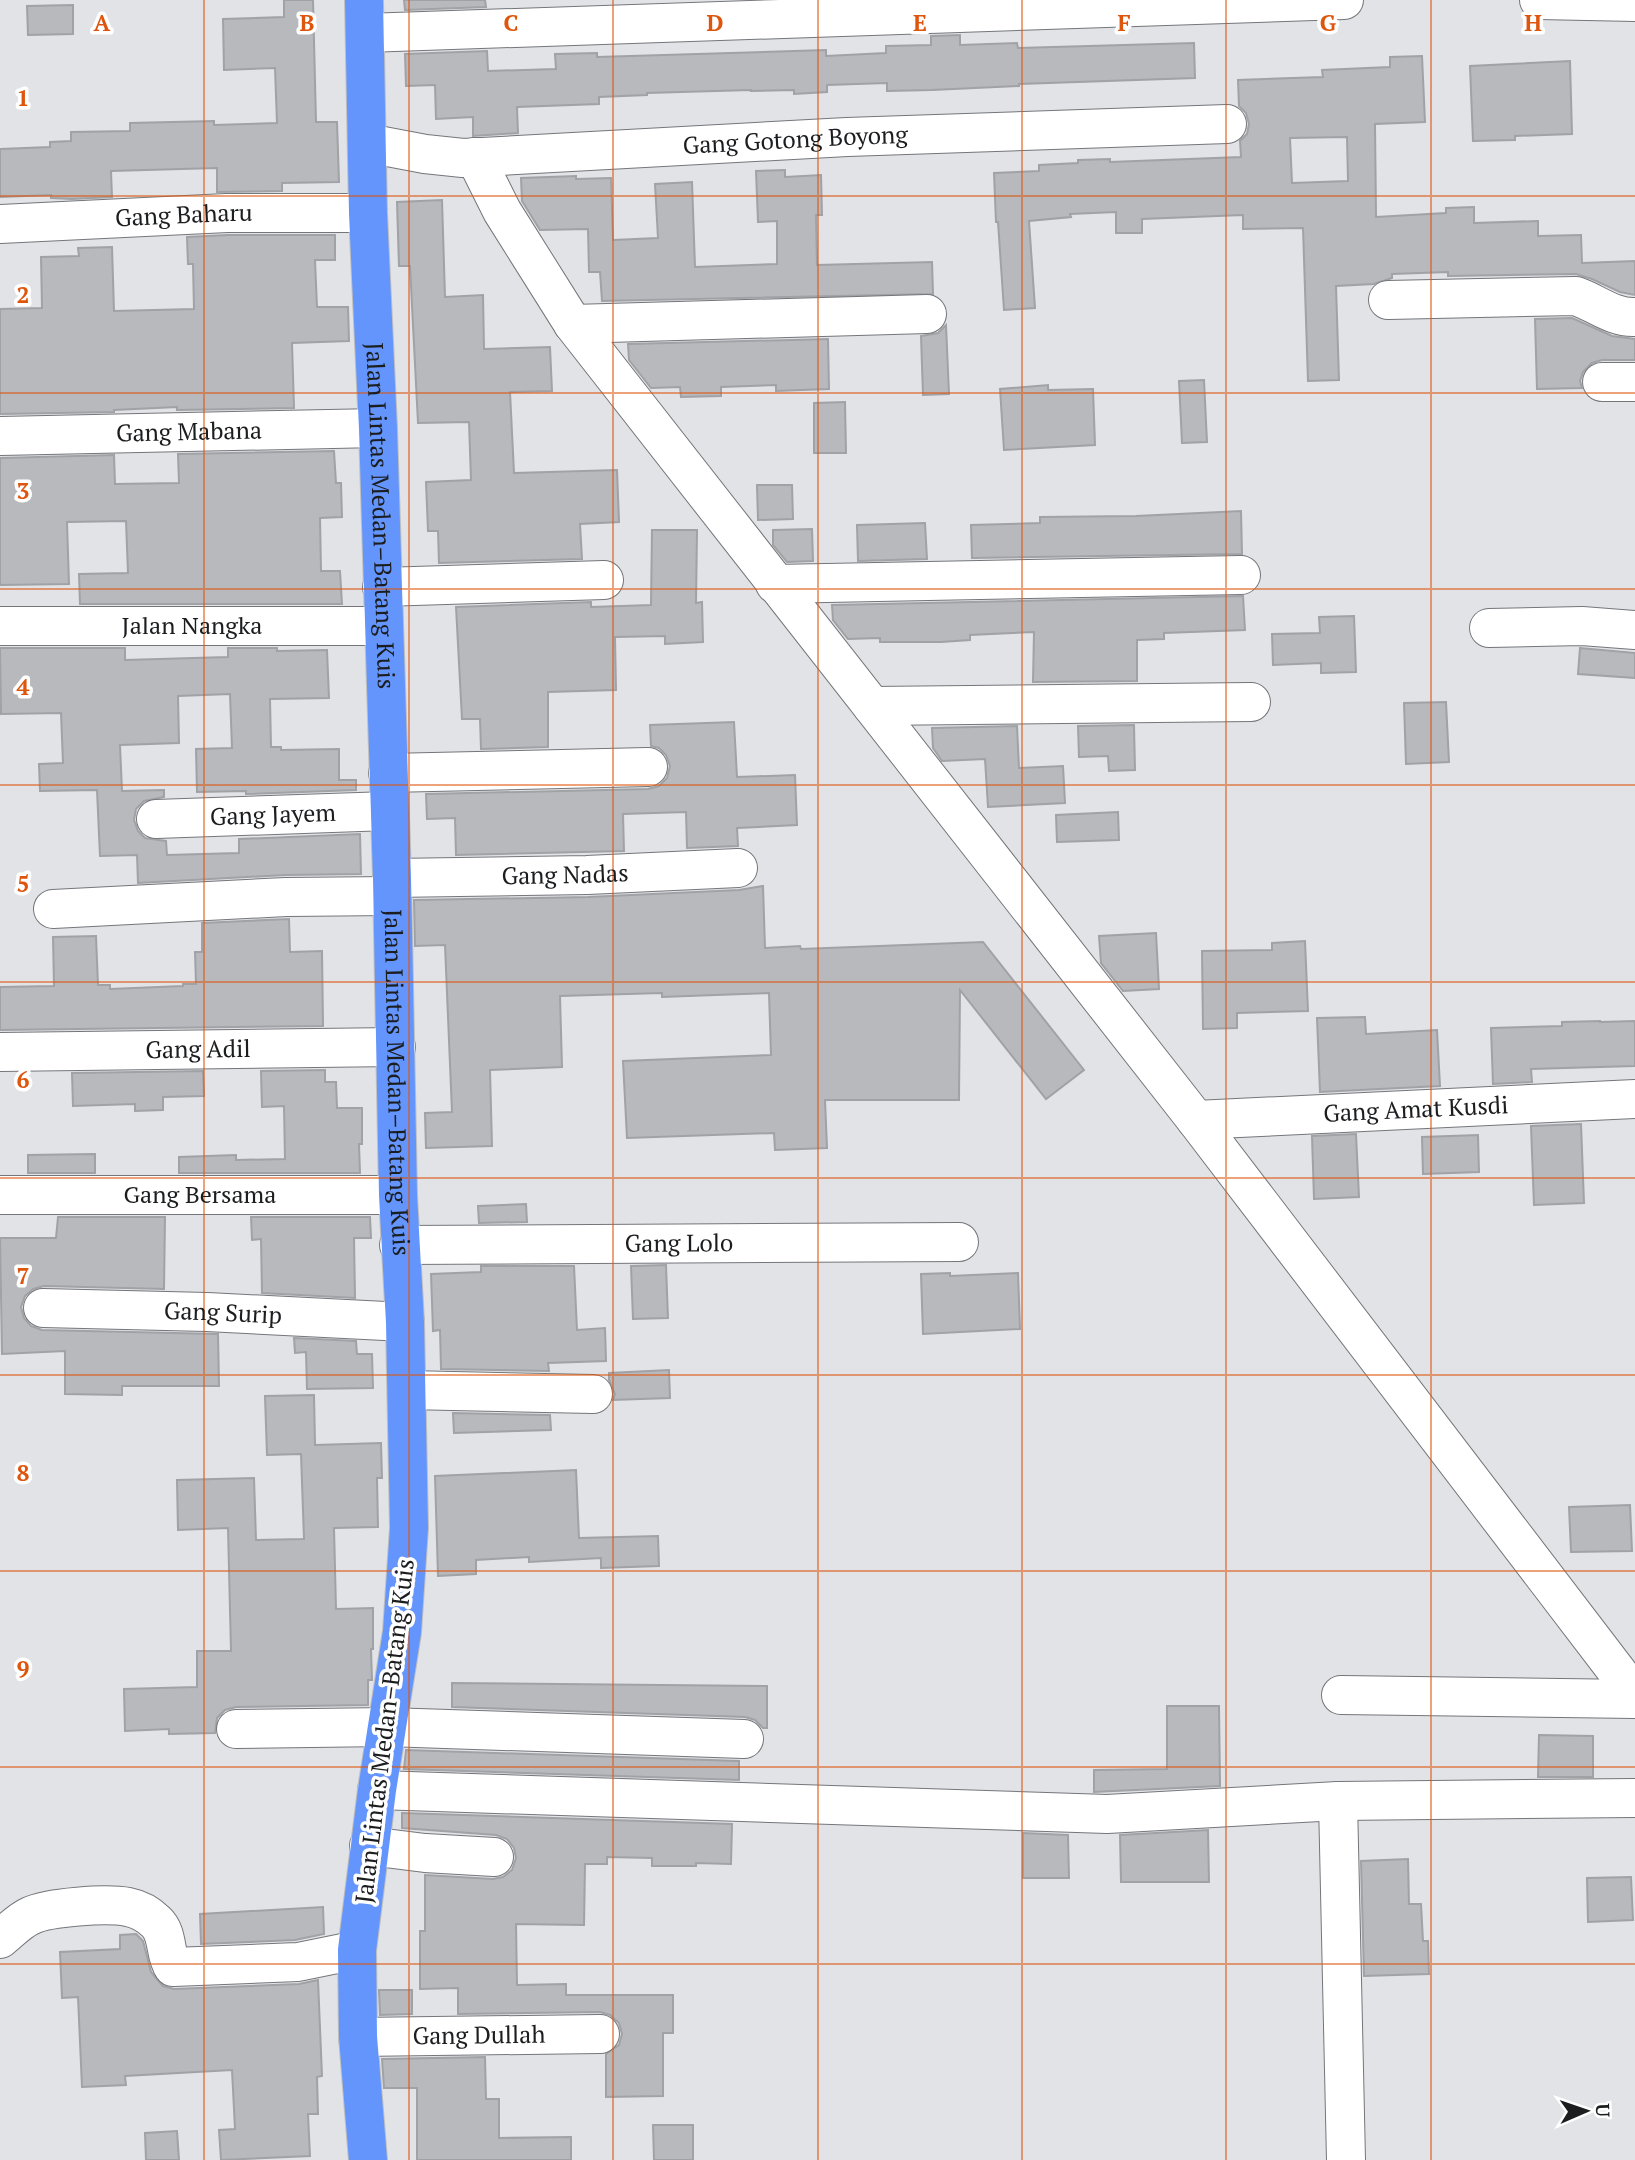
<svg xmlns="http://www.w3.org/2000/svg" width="1635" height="2160" font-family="'PT Serif',serif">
<rect width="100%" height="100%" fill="#e1e3e7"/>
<path fill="#b7b9bd" stroke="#a0a2a6" stroke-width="2" fill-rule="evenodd" d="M284,0H313L316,122H337L339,182L282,183V191L217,192V168L111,171L112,197L72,199L51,198V195L0,197V149L50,147V142L71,141V132L130,131V123L214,121V125L277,123L275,68L224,70L223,19L284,17Z
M404,0H485L486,7L405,10Z
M73,5V34L28,35L27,6Z
M960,35V45L1017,43L1018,48L1194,43L1195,78L1019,84V86L932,90L887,91V83L827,85V92L794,94V90L751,91V90L647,93V95L599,97V104L517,107L518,133L473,136V117L436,119L435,85L406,86L405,54L487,51L488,71L556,69L555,54L597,53V57L826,50V56L886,53V46L931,45V36Z
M1422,56L1425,122L1375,124L1376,217L1446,213V208L1474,207V223L1538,221V236L1581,235L1582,263L1635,261V295L1620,292L1592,279L1576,274L1448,276V272L1392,274V278L1374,284L1336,286L1339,380L1308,381L1303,228L1243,229V215L1142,219V233H1116V212L1070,214L1071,217L1029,221L1035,308L1004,310L998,222H996L994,173L1039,171V165L1078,163V160L1110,159V162L1241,157L1240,141L1247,134L1249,124L1246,113L1239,106L1238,80L1323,77L1322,70L1390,67V57ZM1347,137L1348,181L1292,183L1290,138Z
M1570,61L1572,134L1515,136V140L1473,141L1470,66Z
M785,170V177L821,175L822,215H816L817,265L932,262L933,294L602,301L600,272H589L588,229L540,230L522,201L521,178L576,176V179L611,178L613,240L658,238L655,184L692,182L695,267L777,264V221L758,222L756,171Z
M442,200L445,297L483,295L484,349L550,347L552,391L510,392L514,473L617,470L619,522L580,524L582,559L439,563L438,531H428L426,482L471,480L469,422L418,423L410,266H399L397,202Z
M228,235H335V260H315L317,307H348L349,341L292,343L294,408L177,410V407L114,410V412L0,414V309L42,308L41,257L79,256L78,248L112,247L114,311L194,309L193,264H188L187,237Z
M1572,318L1612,336L1635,339V360H1602L1592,363L1583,372L1580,381L1582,388L1537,389L1535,319Z
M946,325L949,394L923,395L921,336L938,333Z
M828,339L829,389L776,391V385L721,387V396L681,397L680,387L651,388L629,360L628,344Z
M1204,380L1207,442L1182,443L1179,381Z
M1048,385V390L1093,389L1095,445L1004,450L1000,389Z
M845,402L846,453H814V403Z
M334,451L336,483H341L342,517L320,518L321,571H340L342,604H80L79,574L128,573L126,521L67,522L69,584L0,585V458L114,455L115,484L179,483L178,454Z
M757,485H792L793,519L758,520Z
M1241,511L1242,554L972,558L971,525L1040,523V517L1136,516Z
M925,523L927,559L858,561L857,525Z
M812,529L813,561L787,562L773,545V530Z
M652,530H697L696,603L702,602L703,642L665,644V636L615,637L616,690L548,692V747L481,749L480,719H462L456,607L591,602V607L651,605Z
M1243,596L1245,630L1164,633V639L1137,640V681L1033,682L1034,632L970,635V640L941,642H880V638L848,639L833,620L832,605Z
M1354,616L1356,672L1321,673V663L1273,665L1272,634L1320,633L1319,617Z
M0,648H125V660L228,657V648H277V651L327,650L329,698L270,699L271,747H281V750L339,749V780H356V790L246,794V791L197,792L196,749L232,748L230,694L178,696L179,743L120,745L122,791L164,790V797L144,801L136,809L134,820L138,831L145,838L166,841L167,855L239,853V839L360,834L361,874L286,875L138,883L137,855L100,856L97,790L40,791L39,764L63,763L61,713L1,714Z
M1580,648L1635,653V678L1578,674Z
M1446,702L1449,762L1406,764L1404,703Z
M734,722L737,777L795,775L797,825L737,828L738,846L687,848L686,812L623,814L624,851L456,855L455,818L427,819L426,794L648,789L659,786L667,778L670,766L666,755L659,748L651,746L650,725Z
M1134,725L1135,770L1109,771L1108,756L1079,757L1078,726Z
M1017,726L1019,768L1063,766L1065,803L988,807L985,759L942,761L933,748L932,728Z
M1118,812L1119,840L1057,842L1056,815Z
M763,886L765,948L800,946L801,949L983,942L1084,1070L1046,1099L960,990L959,1100H825L827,1148L775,1150L774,1133L627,1138L623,1061L771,1055L769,993L662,997V993L560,996L562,1067L490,1070L492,1146L426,1148L425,1113L452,1112L445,945L415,946L414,900L588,897L739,890Z
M289,919L290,952L322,951L323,1026L0,1030V987L54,986L53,937L96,936L98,985H110V989L183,986V984H196L195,952H202V923Z
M1156,933L1159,989L1123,991L1101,963L1099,936Z
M1305,941L1308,1011L1237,1013V1028L1203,1029L1202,951L1272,950V943Z
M1365,1017L1366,1034L1437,1030L1440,1086L1320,1092L1317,1018Z
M1600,1021V1022L1635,1021V1066L1531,1069L1532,1082L1493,1084L1491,1028L1562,1026V1022Z
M325,1070V1082H336L337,1108H362V1144H359L360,1173H179V1157L236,1155V1160L285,1159L284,1106L262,1107L261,1071Z
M203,1071L204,1096L163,1097V1110L135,1111V1104L73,1106L72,1073Z
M1581,1124L1584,1203L1534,1205L1531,1126Z
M1356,1134L1359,1197L1314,1199L1312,1136Z
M1478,1135L1479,1172L1423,1174L1422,1137Z
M95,1154V1173H28V1155Z
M526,1204L527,1222L479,1223L478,1206Z
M58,1217H165L164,1289L44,1286L33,1289L25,1296L21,1307L24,1318L31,1326L42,1330L218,1334L219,1386H122V1395L65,1394V1351L2,1354L0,1238H56Z
M251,1217H370L371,1238H354L355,1298L262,1293L261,1239L252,1240Z
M666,1265L668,1318L633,1319L631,1266Z
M481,1266H574L577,1330L605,1328L606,1361L548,1363L549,1371L441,1369L440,1330L433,1331L431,1274L481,1272Z
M950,1273V1276L1018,1273L1020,1329L923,1334L921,1274Z
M294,1338L356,1341L357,1354H372L373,1388L307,1389L306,1352L295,1353Z
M669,1370L670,1398L613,1400L615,1394L609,1380V1373Z
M314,1395L315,1445L381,1443L382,1478H377L378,1527L334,1528L336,1609L373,1608V1649H371L372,1680H368V1705L236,1707L225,1710L217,1718L215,1733L169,1734V1729L125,1731L124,1689L197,1687V1651H231L228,1528L178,1530L177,1480L254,1478L256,1540L304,1539L301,1454L267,1455L265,1396Z
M453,1413L550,1415L551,1430L454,1433Z
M576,1470L579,1538L658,1536L659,1566L601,1568V1558L529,1562V1557L476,1560V1574L438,1576L435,1476Z
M1630,1505L1632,1551L1571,1552L1569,1507Z
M452,1683L767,1686V1728H763L755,1720L745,1717L452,1707Z
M1167,1706H1219L1220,1786L1094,1792V1770L1167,1769Z
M1539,1735L1593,1736V1777H1538Z
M406,1750L739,1761V1780L404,1769Z
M402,1813L732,1824L731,1864L696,1863V1866H652V1858L607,1857V1864H585L584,1925L516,1924L517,1985L566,1984V1995H673V2033H663V2096L606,2097V2054L619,2045L622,2034L619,2023L610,2015L600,2012L458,2014V1988L420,1989V1931H425V1875L493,1879L503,1877L512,1870L516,1858L514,1848L507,1839L496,1835L402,1828Z
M1208,1830L1209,1882H1121L1120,1835Z
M1023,1833L1068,1835L1069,1878H1023Z
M1408,1859L1409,1904H1421L1423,1941H1428L1429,1974L1364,1976L1361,1861Z
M1631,1877L1633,1920L1588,1922L1587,1878Z
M323,1907L324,1934L295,1940L201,1944L200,1914Z
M136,1934L143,1941L151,1972L163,1986L174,1989L299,1984L318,1980L322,2076L317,2077L318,2114H308L310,2156L221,2160L219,2130L235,2129L232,2070L125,2076L126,2085L82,2087L78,1997L62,1998L60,1952L120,1949V1935Z
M379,1990H412V2014L380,2015Z
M485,2057L486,2099H499V2138L571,2137V2160H417V2088H384L382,2059Z
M653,2125H693V2160H654Z
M177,2131L179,2160H146L145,2133Z"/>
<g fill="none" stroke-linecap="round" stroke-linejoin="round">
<g stroke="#74767a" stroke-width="40">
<g id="minor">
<path d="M1539,0L1635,2"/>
<path d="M365,33L1344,0"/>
<path id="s1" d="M367,143L425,154L463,158L847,137L1227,124"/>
<path d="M475,157L502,211L573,324L1196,1120L1635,1695"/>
<path id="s2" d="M0,224L227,213H368"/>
<path d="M1388,300L1576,296C1596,303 1613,318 1635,317"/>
<path d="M573,324L927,314"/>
<path d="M1602,382H1635"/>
<path id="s3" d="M0,436L378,428"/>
<path d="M775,584L1241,575"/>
<path d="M382,587L604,580"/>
<path id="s4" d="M0,626H383"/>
<path d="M1489,628L1582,626L1635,630"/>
<path d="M872,706L1251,702"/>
<path d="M388,773L648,767"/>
<path id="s5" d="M156,819L389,811"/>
<path id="s6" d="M392,878L587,875L738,868"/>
<path d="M53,909L286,897L391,896"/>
<path id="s7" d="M0,1052L396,1047"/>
<path id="s8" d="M1196,1120L1635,1099"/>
<path id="s9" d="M0,1195H398"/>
<path id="s10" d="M399,1245L959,1242"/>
<path id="s11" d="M43,1308L207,1312L405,1322"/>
<path d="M407,1390L593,1394"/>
<path d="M1341,1695L1635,1699"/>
<path d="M236,1729L387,1727L744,1739"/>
<path d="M377,1790L1107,1814L1338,1801L1635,1798"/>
<path d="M1338,1801L1346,2160"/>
<path d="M369,1846L425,1853L494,1857"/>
<path d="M0,1939C9,1932 19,1921 30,1916C48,1907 107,1903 128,1907C138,1909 149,1915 156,1922C169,1934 164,1954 173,1967L298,1962L357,1950"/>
<path id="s12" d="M358,2037L600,2034"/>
</g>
</g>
<g stroke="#bfc0c0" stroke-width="40">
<g id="highway">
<path id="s13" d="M364,0L368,213L378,428L392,878L398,1195L405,1322L409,1528L402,1632L377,1790L357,1950L358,2037L368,2160"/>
</g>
</g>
<use href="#minor" stroke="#fff" stroke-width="38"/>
<use href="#highway" stroke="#6395fc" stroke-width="38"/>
</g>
<path fill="none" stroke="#de560d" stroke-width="2" stroke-opacity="0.55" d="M204,0V2160M409,0V2160M613,0V2160M818,0V2160M1022,0V2160M1226,0V2160M1431,0V2160M0,196H1635M0,393H1635M0,589H1635M0,785H1635M0,982H1635M0,1178H1635M0,1375H1635M0,1571H1635M0,1767H1635M0,1964H1635"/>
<g text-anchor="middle" stroke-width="7" stroke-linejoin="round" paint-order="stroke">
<g font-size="24" fill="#1c1d1f" stroke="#fff">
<text dy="8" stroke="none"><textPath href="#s1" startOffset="430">Gang Gotong Boyong</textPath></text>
<text dy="8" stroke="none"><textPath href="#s2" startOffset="184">Gang Baharu</textPath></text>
<text dy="8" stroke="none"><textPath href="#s3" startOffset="189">Gang Mabana</textPath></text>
<text dy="8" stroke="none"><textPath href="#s13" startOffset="516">Jalan Lintas Medan–Batang Kuis</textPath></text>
<text dy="8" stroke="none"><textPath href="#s4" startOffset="192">Jalan Nangka</textPath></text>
<text dy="8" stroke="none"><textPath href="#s5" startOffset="117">Gang Jayem</textPath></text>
<text dy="8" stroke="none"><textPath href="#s6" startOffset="173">Gang Nadas</textPath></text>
<text dy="8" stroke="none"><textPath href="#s7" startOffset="198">Gang Adil</textPath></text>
<text dy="8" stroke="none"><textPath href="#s13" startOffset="1083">Jalan Lintas Medan–Batang Kuis</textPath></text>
<text dy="8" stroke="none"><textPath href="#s8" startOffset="220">Gang Amat Kusdi</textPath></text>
<text dy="8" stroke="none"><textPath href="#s9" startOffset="200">Gang Bersama</textPath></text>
<text dy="8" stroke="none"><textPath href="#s10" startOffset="280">Gang Lolo</textPath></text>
<text dy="8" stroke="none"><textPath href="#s11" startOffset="180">Gang Surip</textPath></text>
<text transform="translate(385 1731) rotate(-83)" y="8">Jalan Lintas Medan–Batang Kuis</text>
<text dy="8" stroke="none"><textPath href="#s12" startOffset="121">Gang Dullah</textPath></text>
</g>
</g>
<g font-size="23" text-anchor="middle" font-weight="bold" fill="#de560d" stroke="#fff" stroke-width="7" stroke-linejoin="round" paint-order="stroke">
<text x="102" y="31">A</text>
<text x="307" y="31">B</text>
<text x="511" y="31">C</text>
<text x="715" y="31">D</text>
<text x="920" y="31">E</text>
<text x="1124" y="31">F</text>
<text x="1328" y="31">G</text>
<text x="1533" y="31">H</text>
<text x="23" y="106">1</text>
<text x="23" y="303">2</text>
<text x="23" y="499">3</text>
<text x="23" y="695">4</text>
<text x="23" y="892">5</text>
<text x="23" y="1088">6</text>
<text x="23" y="1284">7</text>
<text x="23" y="1481">8</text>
<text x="23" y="1677">9</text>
</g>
<g transform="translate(1586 2111) rotate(88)" stroke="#ffffff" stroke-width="5" paint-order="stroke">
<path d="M0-5L12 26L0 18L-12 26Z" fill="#1c1d1f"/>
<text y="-10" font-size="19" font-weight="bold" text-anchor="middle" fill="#1c1d1f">U</text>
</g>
</svg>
